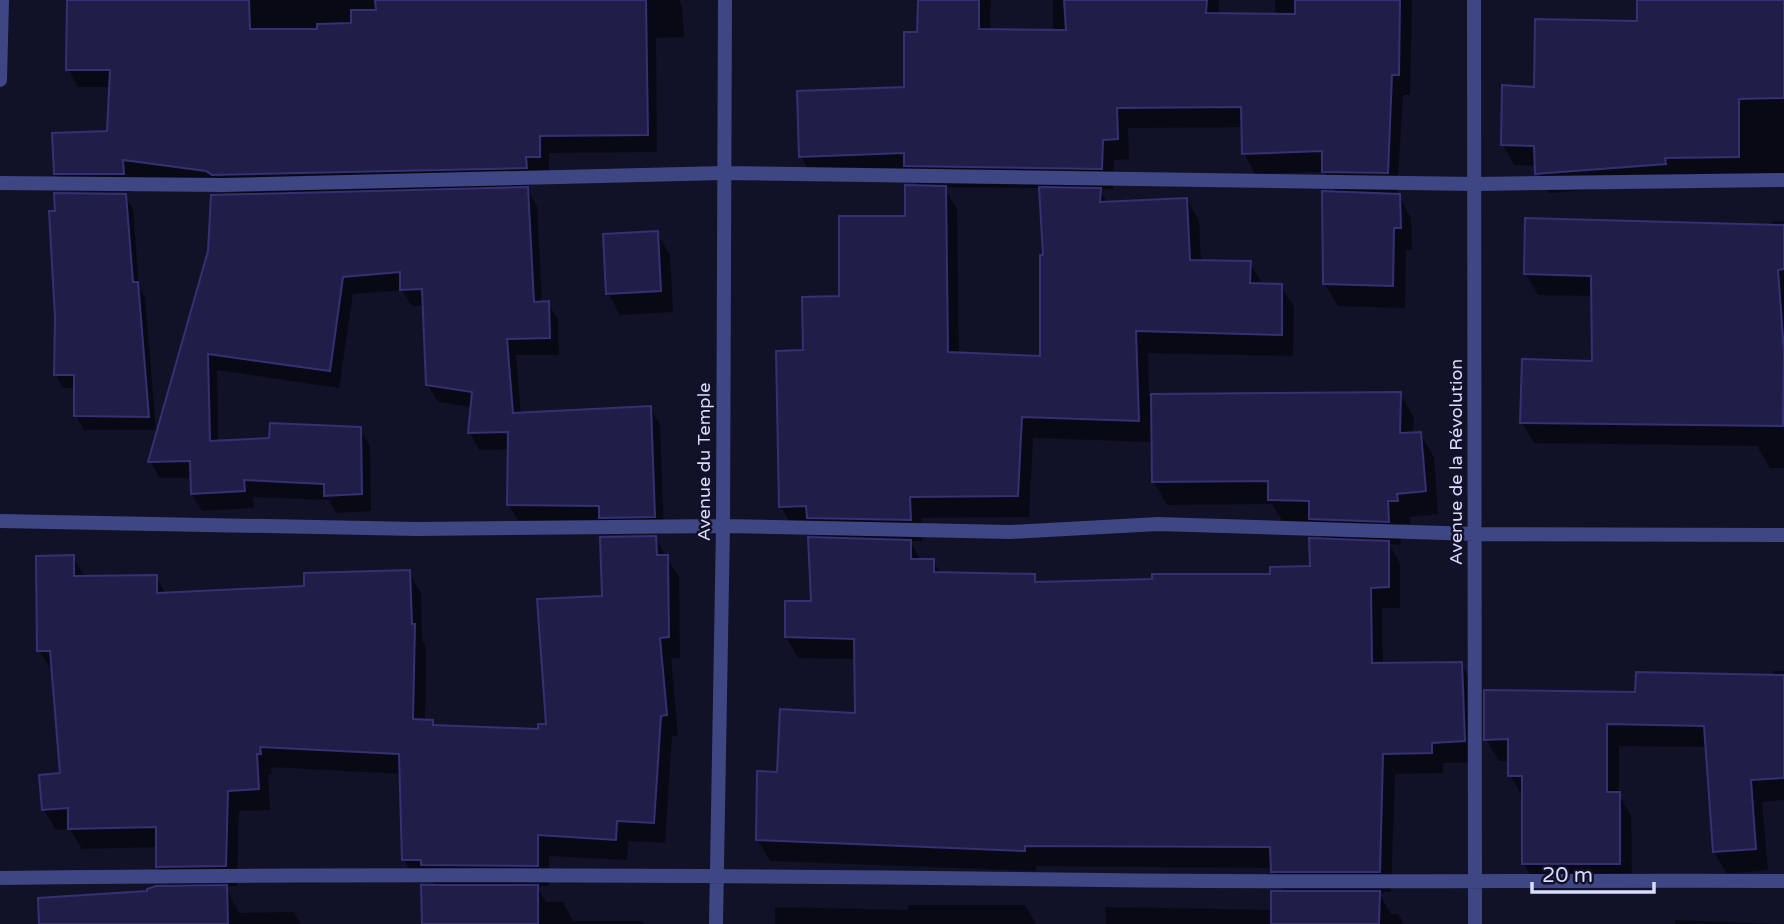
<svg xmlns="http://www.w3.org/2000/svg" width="1784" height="924" font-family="'Varela Round',sans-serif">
<rect width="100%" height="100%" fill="#111128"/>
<path fill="#0007" fill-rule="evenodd" d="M69,0H679L682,6L684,37L656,38L657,152L549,153V174L535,175L536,185L481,187V190L527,189L537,206L542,303H548L558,320L559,355H516L521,415L650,407L660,425L664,534H611L604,522H519L509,505V449L479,450L470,433L472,407L438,402L428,385L424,306H412L402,290L353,294L339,388L217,370L218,442L360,429L370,446L371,511L336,513L329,500L253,497L254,508L202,511L192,494V478H160L150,461L241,194L132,177L133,192L66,191L56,173L109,132L111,87H78L68,69Z
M920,0H991L990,31L1053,32V0H1219L1218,15H1275V0H1412L1410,95H1403L1397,193L1411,218L1412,250H1406L1405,308L1338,306L1325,284L1336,194L1324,172L1255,174L1244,153L1243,127L1128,128L1129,159L1114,160L1113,189H1099L1108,204L1187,199L1199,221L1201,262L1250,263L1263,285L1281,286L1294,307L1293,356L1148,353L1149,396L1400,394L1414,417L1413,434L1420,433L1434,457L1438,514L1410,517V524H1401V545L1389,544L1400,564V608H1382L1383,664H1461L1473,685L1476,762L1443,763V773L1395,774L1391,892H1378L1391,914H1398L1404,924H1106L1105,907L1273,910L1285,893L1272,868L1036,866V871L770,861L758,840L779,774L857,715L856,659L798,658L786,637L813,603L821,539L814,528H793L781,507L805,352L841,298L907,218L919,187L911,174L813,177L801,157L906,89L919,34ZM944,187L1041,188L1045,256L1041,357L959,354L957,209ZM1033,438L1153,442L1154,482L1167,505L1272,504L1284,524H1314L1324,541L1311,568L1272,575L1038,583L1034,575L941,574L933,561H921L910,541H922V518L1029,517Z
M1639,0H1784V175L1549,193L1537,173V166L1514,165L1503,145L1536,89L1639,23Z
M125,195L133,209L139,288L145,297L156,430H84L76,416V388H63L55,374Z
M1784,221V468H1770L1757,446L1534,443L1522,423L1594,363L1593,296L1538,295L1526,274L1771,227V222Z
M657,233L670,255L673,312L620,315L608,293Z
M655,538L679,577L680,658H671L678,736H672L665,843L628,841L627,860L549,856V886H536L546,902H563L573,921H642L644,924H424L435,887L432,880H416L404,860L402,774L271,767L272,774H268L270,810L239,811L237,886H225L239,913L294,912L301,924H69L67,898L170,888L158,866V847L82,849L70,829L56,830L44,810L62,774L53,672L39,651L38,557H73L85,577H156L166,594L306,588L409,572L421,593L422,640L426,647L425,721L432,722L435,726L540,731L548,725L603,597Z
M1773,671H1784V800L1762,802L1768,870L1727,874L1714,852L1707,747L1619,746V795L1631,816L1632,886H1537L1524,864L1523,797L1510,775V761H1499L1486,739L1637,694L1773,676Z
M908,905H1025L1036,924H775V907L908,910Z
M1675,920L1777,924H1675Z"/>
<path fill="#201e48" stroke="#343173" stroke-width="2" d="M67,0H249L250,29H317V24L351,23V10H376L375,0H646L648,135L540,136V157H526L527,168L212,175L206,171L123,160L124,174H54L52,133L107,131L110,70H66Z
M918,0H979V29L1066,30L1064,0H1207L1206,13L1295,14V0H1400L1399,75H1392L1388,173L1322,172V151L1242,154L1241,107L1117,108L1118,139L1103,140L1102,169L904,166V153L799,157L797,91L904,87V32H917Z
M1637,0H1784V98L1739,99V157L1665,158L1666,164L1535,174L1534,146L1501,145L1502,85L1534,87L1535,19L1637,21Z
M905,185L946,186L948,352L1040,356V255H1043L1039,187L1101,188L1100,202L1187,198L1190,260L1251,261L1250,283L1282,284V335L1136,331L1139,421L1022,417L1018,496L910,497L911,520L807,518L806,506L779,507L776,351L803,350L802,297L839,296V216H905Z
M528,187L534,302L549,301L550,338L507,339L513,413L651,406L655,517L599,518V506L507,505L508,432L468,433L472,392L426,385L422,289L400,290V272L343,277L330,371L208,354L210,441L269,438L270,423L361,427L362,494L324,496V484L244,480L245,491L191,494L190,461L148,462L208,251L211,195Z
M1322,191L1400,194L1401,228H1394L1393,286L1323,284Z
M54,193L126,194L133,282H138L149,417L74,416V375H54L55,317L49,211H55Z
M1525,218L1784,225V269L1778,270L1784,352L1783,426L1520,423L1522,359L1592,361L1591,276L1524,274Z
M658,231L661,291L606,294L603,234Z
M1401,392L1400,433L1421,432L1426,491L1397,494L1398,501H1388L1389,522L1309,519V501L1268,500V481L1152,482L1151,394Z
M656,536L657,555H668L669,637L660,638L667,715L661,716L654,823L617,821L616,840L538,835V866L421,865V860H402L399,754L260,747L261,754H257L259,789L228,791L226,866L156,867V827L68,829V808L42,810L39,775L60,773L50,651H37L36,556L74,555V576L157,575V593L304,586V573L410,570L412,624H415L413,719L433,720V725L538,729V724H546L537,599L602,596L600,537Z
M808,537L911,540V559H934V572L1035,574V582L1152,579V574H1270V567L1310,566L1309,538L1389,541V587L1371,588L1372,663L1462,662L1465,741L1432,743V753L1383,754L1380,872H1271L1270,847L1025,846V851L756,840L757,771L777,772L780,709L855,713L854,639L785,637V601H811Z
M1636,672L1784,675V778L1751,780L1756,849L1713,852L1704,726L1607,724V792H1620V864H1522V776H1508V739L1484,740V690L1635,692Z
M227,885L228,924H39L38,898L147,891V889L156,886Z
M421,885H538V924H422Z
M1271,891H1380L1379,924H1271Z"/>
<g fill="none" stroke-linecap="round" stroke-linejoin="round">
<path stroke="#3e4684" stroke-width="14" d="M1474,0L1475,924
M0,80L2,0
M0,183L223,185L724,173L1475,184L1784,180
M0,521L417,529L723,526L1010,532L1158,524L1475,534L1784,535
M0,878C368,873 735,875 1103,880C1330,883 1557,880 1784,881
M716,924L723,526L725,0"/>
</g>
<g text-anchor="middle" stroke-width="5" stroke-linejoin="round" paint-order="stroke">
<g font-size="18" fill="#d9dbfd" stroke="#111128">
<text transform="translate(704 462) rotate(-90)" y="6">Avenue du Temple</text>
<text transform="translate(1456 462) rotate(-90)" y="6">Avenue de la Révolution</text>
</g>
</g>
<path d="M1532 882v10h122v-10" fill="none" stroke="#d9dbfd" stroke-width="3.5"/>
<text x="1542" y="882" font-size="21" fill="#d9dbfd" stroke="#111128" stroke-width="5" paint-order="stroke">20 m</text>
</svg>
